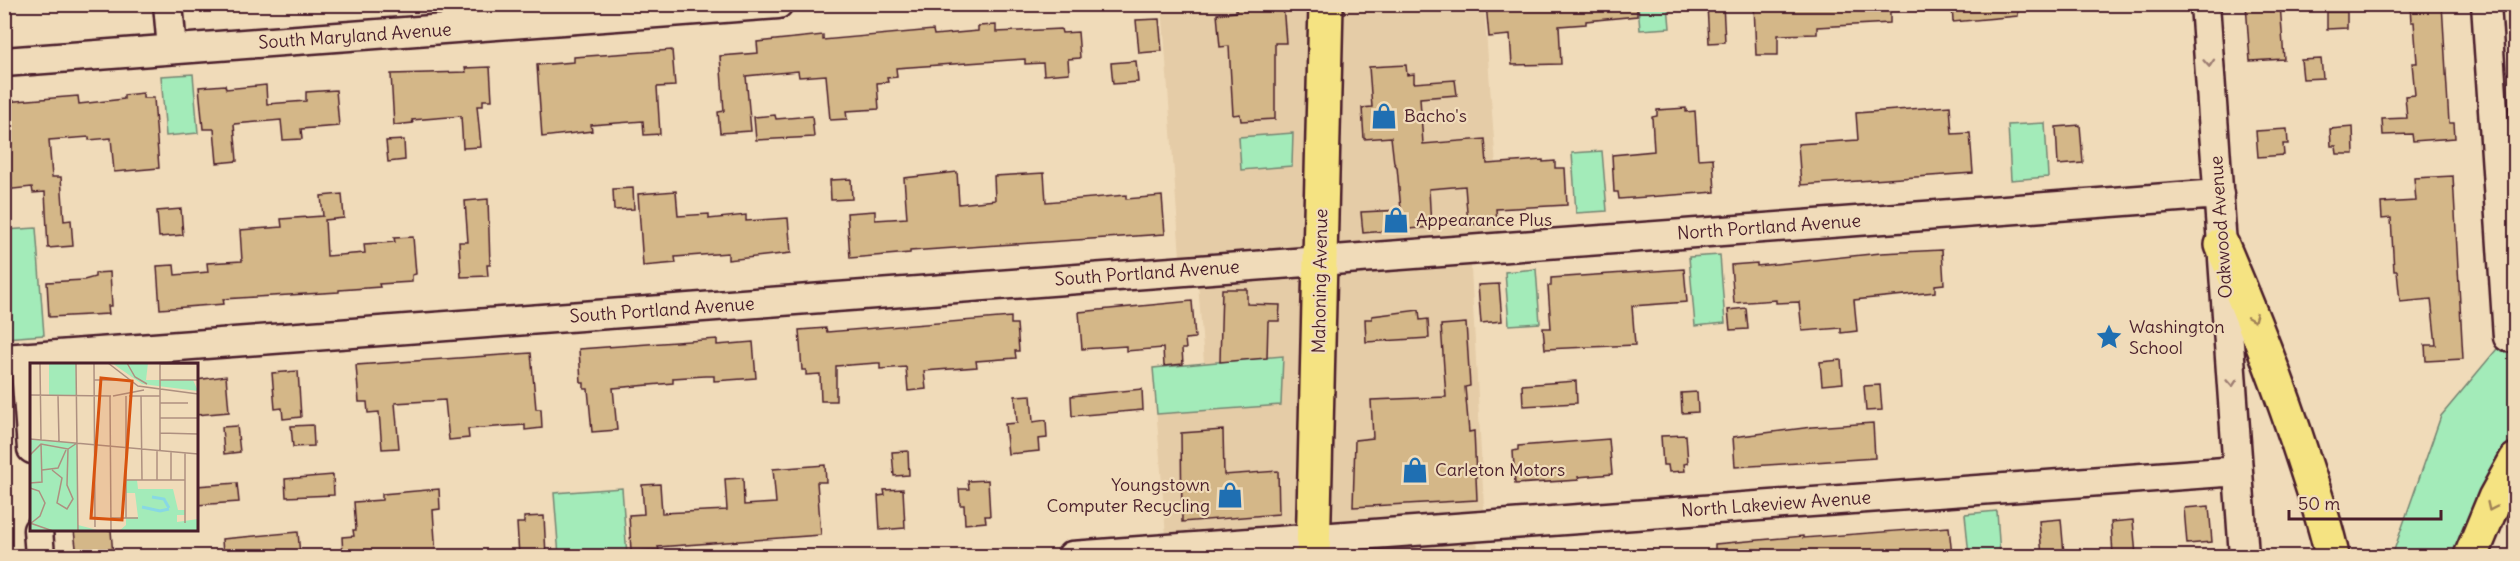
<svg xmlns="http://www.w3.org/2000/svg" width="2520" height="561" font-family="Delius,sans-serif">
<rect width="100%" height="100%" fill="#f0dbb9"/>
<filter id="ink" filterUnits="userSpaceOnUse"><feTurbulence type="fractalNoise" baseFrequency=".0167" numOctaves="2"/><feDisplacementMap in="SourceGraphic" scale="12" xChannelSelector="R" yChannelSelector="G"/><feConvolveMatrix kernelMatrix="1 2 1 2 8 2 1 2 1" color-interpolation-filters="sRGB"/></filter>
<g filter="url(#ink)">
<path fill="#e5cca7" d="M1162,5H1484L1502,247L1470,250L1485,526L1477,527L1478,556H1146L1167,549L1153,368L1204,363L1197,270L1181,271Z"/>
<path fill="#a3ebb9" stroke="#768572" stroke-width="1.5" d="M1638,5H1668L1670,28L1640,30Z
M193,74L198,133L166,136L161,76Z
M2045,123L2048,177L2011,180L2008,125Z
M1293,133L1292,166L1241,170L1239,137Z
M1602,151L1607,211L1576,213L1572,153Z
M36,228L44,335L5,338V230Z
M1720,255L1725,323L1695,326L1689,257Z
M1536,269L1540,323L1509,325L1505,272Z
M2515,284V460L2471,556H2392L2441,416L2507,337Z
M1283,356L1281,405L1157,414L1153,368Z
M5,389L10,457L5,458L4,389Z
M622,488L627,556H559L554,493Z
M1997,511L2000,556H1969L1965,514Z"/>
<path fill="#d4b788" stroke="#4a1f2b" stroke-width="1.5" d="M1236,4H1283L1286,43H1275V119L1241,121L1240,114L1233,115L1229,46L1220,47L1217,14L1236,12Z
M1486,4H1637V16L1586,21V24L1559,26L1561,64L1512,65L1510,35L1489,37Z
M1707,4H1723L1725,42L1709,43Z
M1754,4L1890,6V23L1817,27V34L1778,35V55H1756Z
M1952,4H2018V16L1953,22Z
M2246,4H2280L2284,59L2250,61Z
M2442,4L2449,123H2454L2455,138L2413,141L2412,134L2383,135L2382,119L2407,118L2405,96L2415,95L2412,63H2417L2414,22H2411L2410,6Z
M2327,12H2347V28L2327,29Z
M1159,19L1162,51L1139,53L1136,20Z
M996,25V32L1061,29L1062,33L1078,32L1080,58L1068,59L1069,73L1044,75L1043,63L1025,64V59L896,68L897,77L887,78L888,82L877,83L879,109L846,111L847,119L830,120L826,75L799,77L798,71L746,76L751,131L720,133L718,112L724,111L720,56L758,53L757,42L823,35V40L933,30L934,35L978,31V26Z
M672,50L675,86L657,87L660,134L644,135L643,121L591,125L592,131L542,137L537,65L574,62V57Z
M2321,59L2323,78L2303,79L2301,60Z
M1136,61L1138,82L1113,84L1111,63Z
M1406,65L1407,75L1414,74V83L1455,80L1457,95L1420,98L1423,144L1485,139L1487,164L1543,160V162L1555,161V168H1565L1567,205L1496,209L1497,222L1468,225L1465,186L1429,189L1431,227L1363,233L1361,212L1401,210L1397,167L1394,163L1391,137L1364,139L1362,108L1372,107L1369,67Z
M490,67L492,100H483V106H477L481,147L463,148L461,116L412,120L413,123L394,125L391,74L466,72L465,68Z
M225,85L226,89L266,85L267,104L306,101V92L336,90L339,126L301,129L302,139L283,140L281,120L234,124L237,161L217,163L214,129H203L199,87Z
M143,93V98H154L159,168L114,172L111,138L89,140V137L49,140L52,177H61L64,221L71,220L73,246L48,248L45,192L33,193L32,187L4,190V102L78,96L79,104L124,99V95Z
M1950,106L1952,134L1970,133L1973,173L1801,185L1798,144L1858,140L1856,113Z
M1686,108V112L1695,111L1698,159L1713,158L1715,192L1619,199L1618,192H1614L1612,155L1654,151L1652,117L1657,116V110Z
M775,115L776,119L812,116L814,137L756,140L754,117Z
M2080,125L2083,163L2058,165L2056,127Z
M2353,127L2354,154H2337L2336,146H2331L2330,129Z
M2287,129L2288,144H2283L2284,155L2258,157L2256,131Z
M404,140L405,160L388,162L386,141Z
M957,172L959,204L995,200L994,176L1044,173L1046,202L1126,195V199L1162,196L1165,234L910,251V253L850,258L847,213L875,211V220L907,218L904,178Z
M2453,176L2463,359L2426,361L2425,345H2436L2431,299L2400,302L2397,271H2394L2391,218L2382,219L2381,203L2416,201L2414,178Z
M851,179L852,199L831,200L830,180Z
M633,188L634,209L614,210L613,189Z
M676,191L678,216L709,214V219L746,215V221L788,218L791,253L728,260V253L675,257L676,263L643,266L638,194Z
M342,194L344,218L325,220L327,256L365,253L364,244L395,242L394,238L413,237L416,274L412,275V282L379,284L380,287L339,290V292L223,299L224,304L160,309L157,266L174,265L175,275L208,272L207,263L242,261L240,230L282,227L281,219L323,216L321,196Z
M488,199L490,265H487L488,276L461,277L459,242H468L465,201Z
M181,209L183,235L159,237L157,211Z
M1942,250L1944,284L1935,285V292L1854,300L1857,331L1841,333V328L1802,331L1799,302L1776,303V300L1734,303L1731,265L1757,263V266L1881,253Z
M1684,269L1687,302L1632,306L1635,345L1545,349L1543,328H1551L1548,286H1551V278Z
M110,272L112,306H108L109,314L49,317L47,282L84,280L95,277V273Z
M1499,284L1502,321L1481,323L1478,285Z
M1222,289H1247V304L1280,305L1279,321H1268L1267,358L1220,362Z
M1192,301L1195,338L1185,339L1186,349H1182L1183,364L1164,366L1163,348L1126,351V346L1082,349L1079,312Z
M1746,308L1748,329L1730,330L1728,310Z
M1419,310L1420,320L1428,319L1429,338L1366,342L1365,319H1372V316Z
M1011,317V324H1017L1019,351H1015L1016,358L976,361L977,367L924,371L926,389L908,391L906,367L880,369V363H877L836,366V401H821L820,374L806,375V370H802L799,330L826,328L827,332Z
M1466,323L1470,386L1465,387L1469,432L1474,431L1477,500L1353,507L1355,440L1373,438L1371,400L1446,397L1441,325Z
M717,339V345L753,342L756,378L714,381V376H705L673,378V383L613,388L617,430L592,432L588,389H584V383H581L579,349Z
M531,353L536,409H541L542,428L525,430V425L468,429L469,438L449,440L445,400L395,403L399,448L382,449L379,412L368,413L367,402H359L356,365Z
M1841,360L1843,383L1822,385L1820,362Z
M298,371L301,417L283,419L282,408L275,409L272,373Z
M226,376L229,412L196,415V380Z
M1576,381L1577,403L1523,406L1522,385Z
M1880,385L1882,410L1866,411L1864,386Z
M1142,389L1143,410L1072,416L1071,396Z
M1697,392L1698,412L1682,413L1681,393Z
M1031,395L1033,422L1046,420L1047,438L1038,439L1039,451L1008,454L1005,424L1017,423L1015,396Z
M1873,423L1875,458L1735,467L1733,437L1812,427Z
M313,425L314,446L293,447L291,426Z
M237,426L240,452L224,454L222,427Z
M1223,430L1224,475L1278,471L1279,514L1182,522L1181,433Z
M1686,435L1688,463L1684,464L1685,471L1669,472L1668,465H1663L1661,436Z
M1609,439L1612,474L1578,477L1579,480L1515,484L1513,451L1518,450V446Z
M908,451L909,475L894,476L892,452Z
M825,465L826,482H817L821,535L658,547L659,550L631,551L629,515L644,514L642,485L660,484L662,513L727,510L725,479L743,478L744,505L776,503L773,469Z
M333,475L334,495L286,497L285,479Z
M988,480L990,516H985L986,522L965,524L964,505H960L959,489H969L968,481Z
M237,483L239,502L196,505V486Z
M439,489L440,509L433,510L436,556H343L342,537L354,536L353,530H356L354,502L382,500V494Z
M903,489L905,528L880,530L878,496L885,495L884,490Z
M2209,506L2212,542L2187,544L2184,508Z
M544,516L546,556H519L517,523H524V517Z
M2061,519L2064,554L2042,556L2039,521Z
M2133,520L2136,556H2113L2111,522Z
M1949,527L1952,556H1715V544L1803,536V538Z
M74,530H111L113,556H77Z
M298,532L300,556H223L222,539Z"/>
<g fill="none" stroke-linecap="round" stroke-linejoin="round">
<g stroke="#4a1f2b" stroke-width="33">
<path id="minor" d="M168,4L172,49
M2205,4L2244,556
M2486,4L2508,337
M4,62L778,4
M25,357L32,449
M4,359L2219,194
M38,530L40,556
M1072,556L2238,471"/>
</g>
<g stroke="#4a1f2b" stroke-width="38">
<path id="major" d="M1313,556L1326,4"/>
</g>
<g stroke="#4a1f2b" stroke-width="38">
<path id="highway" d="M2222,245C2253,317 2281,389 2305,464C2315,495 2326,525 2332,556
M2471,556L2495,498L2516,460"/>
</g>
<use href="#minor" stroke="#f0dbb9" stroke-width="28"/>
<use href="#major" stroke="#f5e382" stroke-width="33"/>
<use href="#highway" stroke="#f5e382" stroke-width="33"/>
</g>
<defs><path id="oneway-chevron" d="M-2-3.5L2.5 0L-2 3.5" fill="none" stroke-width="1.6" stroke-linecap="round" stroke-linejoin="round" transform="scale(1.5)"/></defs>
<g stroke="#9d7d72">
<use href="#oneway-chevron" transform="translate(2209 63) rotate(86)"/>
<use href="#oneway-chevron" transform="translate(2232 383) rotate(86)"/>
</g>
<g stroke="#a08156">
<use href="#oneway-chevron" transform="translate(2253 318) rotate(67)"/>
<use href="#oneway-chevron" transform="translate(2491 507) rotate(115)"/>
</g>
</g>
<defs>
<g id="shop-bare" transform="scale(2.07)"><path d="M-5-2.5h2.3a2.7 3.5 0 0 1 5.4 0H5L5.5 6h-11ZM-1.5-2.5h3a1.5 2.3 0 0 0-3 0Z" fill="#1f6fb2" stroke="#f0dbb9" stroke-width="2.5" paint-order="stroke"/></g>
<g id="sight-bare" transform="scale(2.07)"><path d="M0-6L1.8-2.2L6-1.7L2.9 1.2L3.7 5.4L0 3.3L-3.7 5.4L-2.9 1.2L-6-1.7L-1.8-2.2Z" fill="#1f6fb2" stroke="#f0dbb9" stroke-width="2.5" paint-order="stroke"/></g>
</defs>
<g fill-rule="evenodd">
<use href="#shop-bare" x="1384" y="116"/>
<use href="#shop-bare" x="1396" y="220"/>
<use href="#sight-bare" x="2109" y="337"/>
<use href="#shop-bare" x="1415" y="470"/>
<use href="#shop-bare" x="1230" y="495"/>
</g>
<g text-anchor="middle" stroke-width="4.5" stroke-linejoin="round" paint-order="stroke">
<g font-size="18" fill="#4a1f2b" stroke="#f0dbb9">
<text transform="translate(355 36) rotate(-4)" y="6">South Maryland Avenue</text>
<text transform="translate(1769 227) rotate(-4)" y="6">North Portland Avenue</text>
<text transform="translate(2221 227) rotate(-94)" y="6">Oakwood Avenue</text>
<text transform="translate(1147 273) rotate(-4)" y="6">South Portland Avenue</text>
<text transform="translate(1320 281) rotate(-89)" y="6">Mahoning Avenue</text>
<text transform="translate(662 310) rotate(-4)" y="6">South Portland Avenue</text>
<text transform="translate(1776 504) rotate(-4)" y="6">North Lakeview Avenue</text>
</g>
<g font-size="18" fill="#4a1f2b" stroke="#f0dbb9" text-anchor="start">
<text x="1404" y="122">Bacho's</text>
<text x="1416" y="226">Appearance Plus</text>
<text x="2129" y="333">Washington<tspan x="2129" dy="21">School</tspan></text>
<text x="1435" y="476">Carleton Motors</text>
<text x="1210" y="491" text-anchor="end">Youngstown<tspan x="1210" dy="21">Computer Recycling</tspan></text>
</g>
</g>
<g transform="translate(30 363)">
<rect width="168" height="168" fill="#f0dbb9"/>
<path d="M19,0H46V33H19ZM82,0H118L116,17H163L168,28L112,21ZM0,76L47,80L48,162L71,168H0ZM96,117H107L108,126H143L148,147H155V152H147V159L168,156V168H89L96,162V155L108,154L105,130H96Z" fill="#a3ebb9"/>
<path fill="none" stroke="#88d8e4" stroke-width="3" d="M122,134L134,136L139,145M112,144L130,148L139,146"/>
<path fill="none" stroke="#ae9080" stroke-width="1.5" d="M10,0L11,77M46,0L48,168M64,0L65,164M78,0L108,23L168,31M97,0L105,14L117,21M130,1H168M64,17H90M130,17H168M0,32L81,33M28,33L29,78M80,33L81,168M83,33L114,27M96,33V155M99,33H130M111,33L112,117M130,40H158M130,55H168M130,70L168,71M0,76L168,91M127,87V117M130,87V0M141,88V117M155,90V160M0,92L11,81L38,86L47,80M12,107L28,105L36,87M22,107L32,115L27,140L37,146L43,136L37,122L38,86M96,117H155M0,120L12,119L11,81M0,125L9,128L15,140L10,153L0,161M81,155H108M0,160L23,168"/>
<path fill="#d8530f" fill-opacity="0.15" stroke="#d8530f" stroke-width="3" d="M71,15L102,18L92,157L61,155Z"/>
<rect width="168" height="168" fill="none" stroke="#4a1f2b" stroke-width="3"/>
</g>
<rect width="2520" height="561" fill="none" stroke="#f0dbb9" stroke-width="24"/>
<rect x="12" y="12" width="2496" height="537" fill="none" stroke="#4a1f2b" stroke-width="2" filter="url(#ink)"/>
<path d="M2289 510v9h152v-9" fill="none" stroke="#4a1f2b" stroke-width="3"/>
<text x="2298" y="510" font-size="18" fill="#4a1f2b" stroke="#f0dbb9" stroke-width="4.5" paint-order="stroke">50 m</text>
</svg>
